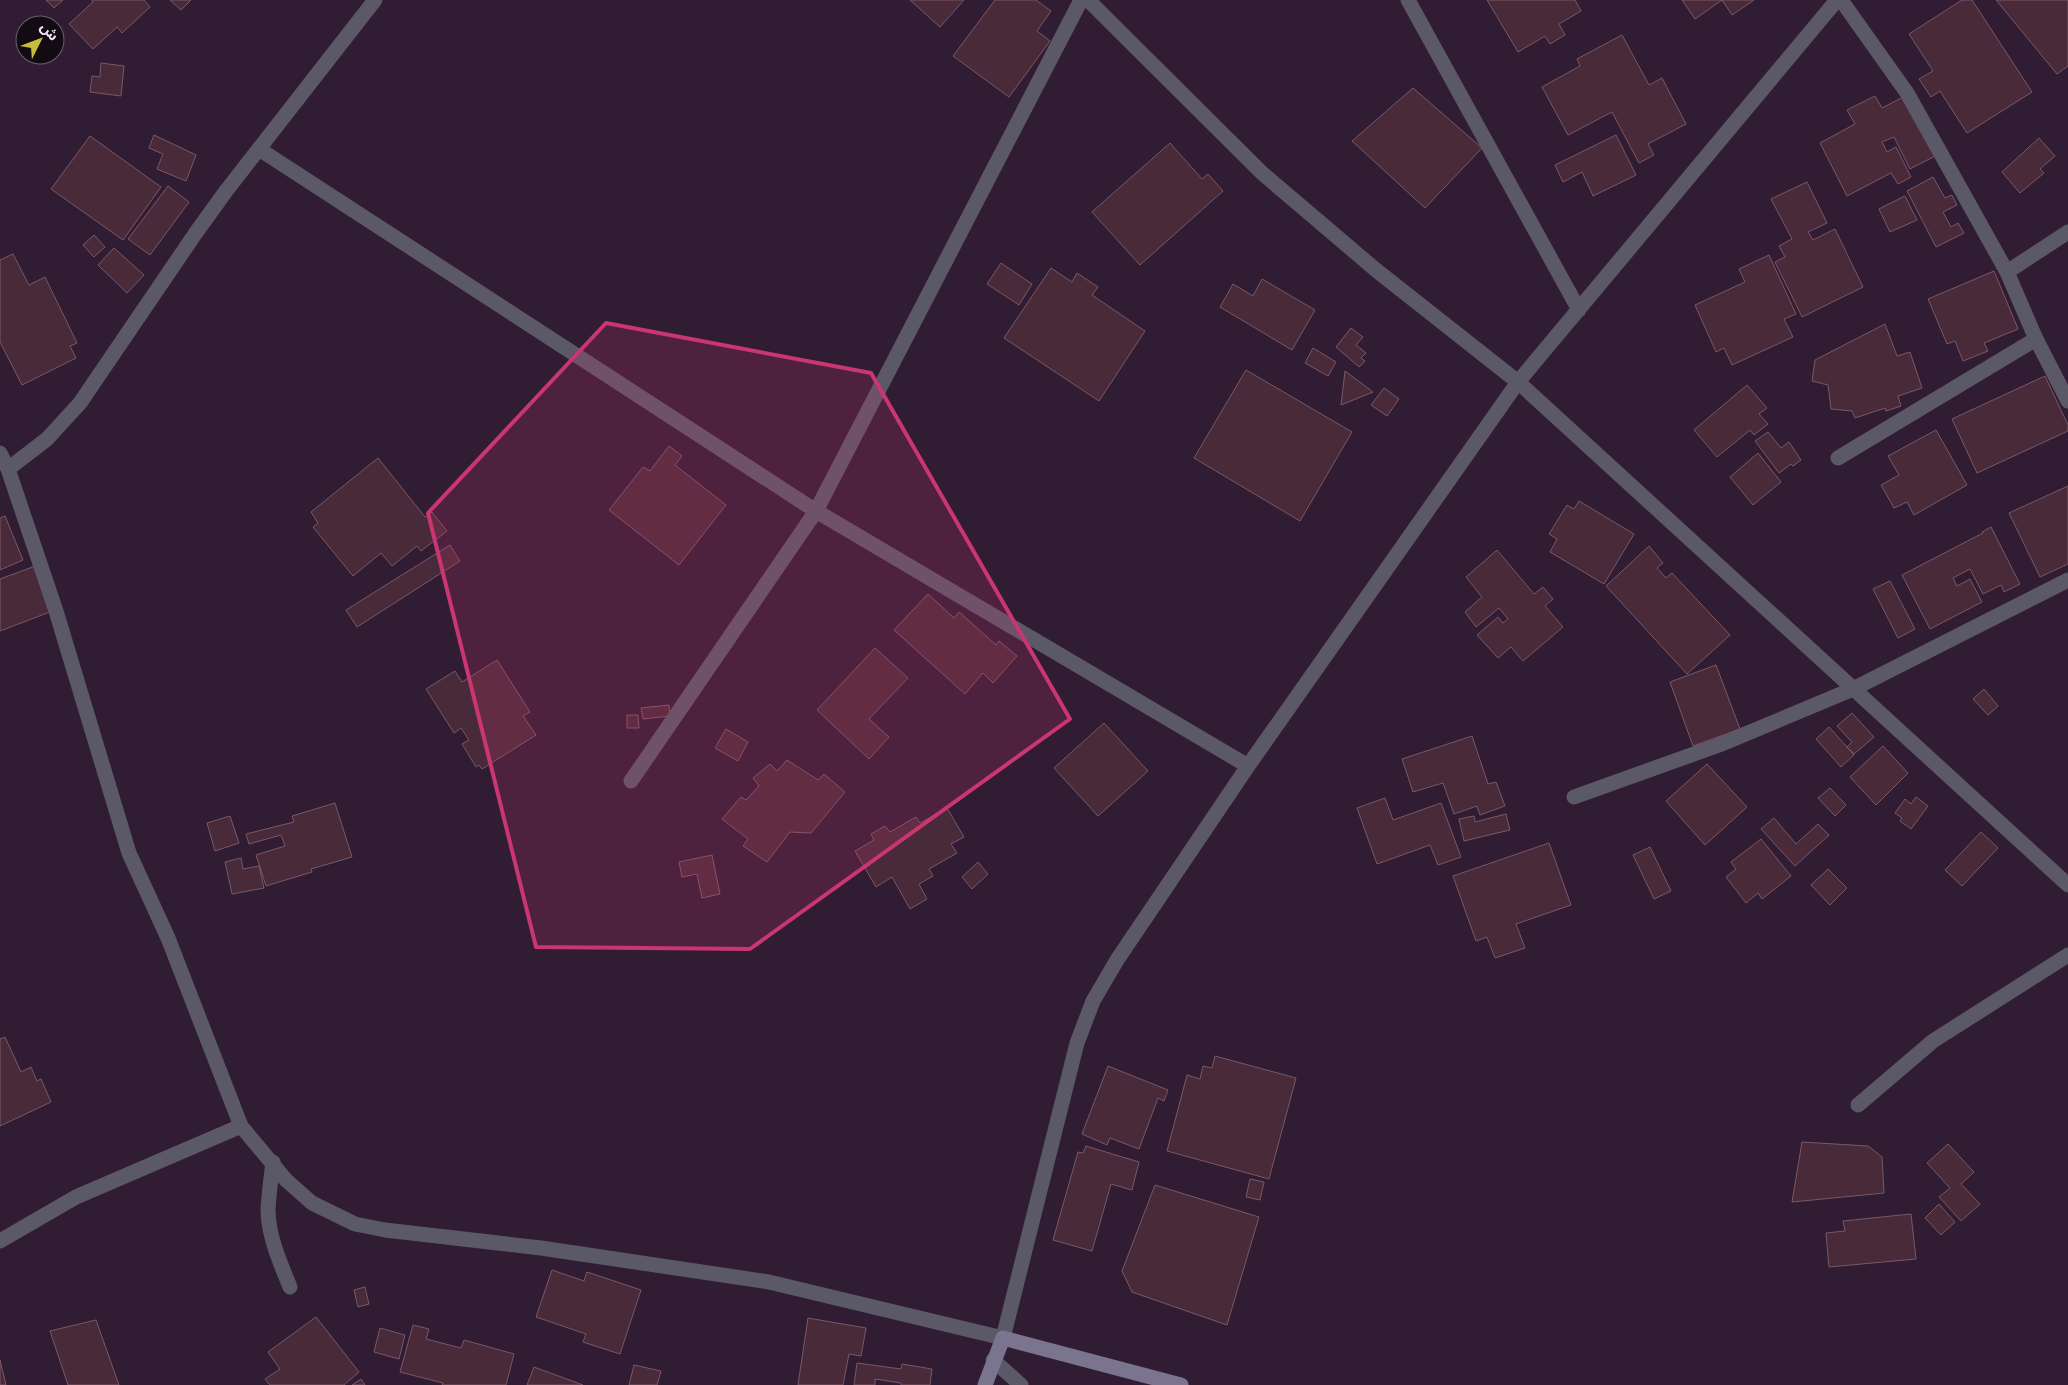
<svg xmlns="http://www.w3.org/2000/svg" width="2068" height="1385" font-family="Poppins,'Noto Sans Arabic',sans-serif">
<rect width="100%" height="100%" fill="#301c33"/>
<path fill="#492a38" stroke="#7b5867" d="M46,0H63L54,8Z
M92,0H144L150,7L122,33L117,27L93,49L69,24L93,2Z
M170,0H191L181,10Z
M910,0H964L940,27Z
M995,0H1036L1051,11L1037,31L1050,41L1009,97L953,56Z
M1487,0H1575L1581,11L1559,24L1565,35L1550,44L1545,36L1518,52Z
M1682,0H1754L1732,15L1722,0L1695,19Z
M1962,0H1972L2032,92L1967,133L1940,91L1931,97L1919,79L1933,71L1909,34Z
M1996,0H2068V66L2057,74Z
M1622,35L1649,85L1662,78L1686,124L1648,144L1654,155L1639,163L1612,112L1568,135L1542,87L1580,66L1577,59Z
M101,63L124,66L121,96L90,92L92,76L100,77Z
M1413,88L1482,148L1425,208L1352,141Z
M1907,95L1939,154L1910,169L1894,137L1882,142L1887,152L1896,147L1911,177L1898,184L1891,173L1847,196L1820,143L1855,124L1847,110L1875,96L1882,108Z
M154,135L196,155L186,181L157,169L163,154L149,148Z
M1616,135L1636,175L1593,196L1582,172L1563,182L1555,165Z
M90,136L161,187L123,240L51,189Z
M2039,138L2055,156L2040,169L2044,173L2020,193L2002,172Z
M1170,143L1202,179L1208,174L1223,191L1140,265L1092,212Z
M1933,177L1945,198L1952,195L1957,205L1943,212L1951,227L1958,223L1964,233L1936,247L1907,191Z
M1807,182L1827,223L1808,232L1813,240L1835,229L1863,287L1802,317L1775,262L1785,257L1779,246L1792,239L1771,199Z
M168,186L189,202L150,255L128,239Z
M1905,196L1917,220L1890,232L1879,209Z
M94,235L105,247L94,257L83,245Z
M114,248L144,275L127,293L98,265Z
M13,254L29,285L45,277L77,343L70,346L76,358L22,385L0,342V260Z
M1769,255L1796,314L1784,319L1793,337L1732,365L1724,348L1716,352L1695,305L1745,282L1739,269Z
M1001,263L1032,284L1019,305L987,284Z
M1051,268L1072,282L1077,273L1098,287L1092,295L1145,331L1099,401L1004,338Z
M1994,271L2018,329L1984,343L1988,351L1963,361L1955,341L1947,344L1928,299Z
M1262,279L1315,310L1292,350L1220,307L1233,284L1253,296Z
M1885,324L1897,356L1910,352L1922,388L1898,396L1901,406L1886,411L1885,408L1855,418L1852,411L1831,409L1828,385L1812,381L1815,360Z
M1351,328L1363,337L1356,345L1366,353L1361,358L1365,361L1359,367L1336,347Z
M1313,348L1336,362L1328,376L1305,363Z
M1246,370L1352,432L1300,521L1194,458Z
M1345,371L1373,392L1341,405Z
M2045,376L2068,425V431L1977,473L1952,419Z
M1747,385L1767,408L1759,414L1768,424L1754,435L1750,430L1717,457L1694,430Z
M1384,388L1399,399L1387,416L1371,405Z
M1936,430L1967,485L1914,515L1907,502L1894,508L1881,485L1899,475L1888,456Z
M1768,432L1781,448L1789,442L1801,460L1793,466L1791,464L1779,473L1755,441Z
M669,446L682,456L675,465L726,505L679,565L609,510L643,467L650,471Z
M1758,453L1781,482L1753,505L1730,477Z
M378,458L425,517L432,512L447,531L421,551L417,546L392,566L381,553L353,576L313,527L318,523L311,512Z
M2068,486V564L2040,577L2009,513Z
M1579,501L1634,534L1604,584L1550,552L1557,539L1549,534L1567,505L1574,509Z
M5,516L23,560L0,570V518Z
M1991,527L2020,584L2004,592L2001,585L1983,594L1970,569L1953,578L1957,586L1970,579L1982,602L1930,629L1902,575L1983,533L1982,532Z
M450,545L460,561L357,627L346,610Z
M1649,546L1663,563L1657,568L1666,578L1672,573L1730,635L1687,674L1606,586Z
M1497,550L1534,594L1543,587L1553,599L1545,606L1563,627L1523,661L1511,647L1498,658L1477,635L1498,617L1503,623L1508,619L1499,608L1476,627L1465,612L1482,597L1466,577Z
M38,565L55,610L0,631V579Z
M1890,581L1915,629L1898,638L1873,589Z
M928,594L954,618L959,612L996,645L999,641L1017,656L993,683L983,673L965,694L894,630Z
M875,648L908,678L869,719L889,737L869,759L817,710Z
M497,660L530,712L523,716L536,735L482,769L479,765L476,767L462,744L469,740L461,728L454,733L426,689L455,671L462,682Z
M1716,665L1740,729L1693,746L1670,682Z
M1984,689L1998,706L1988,715L1973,699Z
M669,705L670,716L643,719L641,708Z
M1852,713L1874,737L1854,754L1847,747L1852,742L1837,726Z
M627,715H638L639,728H627Z
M1104,723L1148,771L1098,816L1054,768Z
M1829,727L1854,755L1841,767L1816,739Z
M726,729L748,742L738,761L715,748Z
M1472,736L1488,784L1496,782L1505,806L1480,815L1477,806L1454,814L1443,783L1413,792L1402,759Z
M1883,746L1908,773L1876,805L1850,777Z
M787,760L818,780L824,774L845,792L811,833L790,832L767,862L743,846L748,839L722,819L741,797L746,800L759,786L753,778L770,764L777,771Z
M1707,764L1747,807L1705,845L1666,801Z
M1830,788L1846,805L1835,816L1818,798Z
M1916,797L1928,806L1911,829L1900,821L1902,818L1895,813L1905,799L1911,804Z
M1385,798L1393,820L1441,803L1461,857L1438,865L1430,845L1377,864L1357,808Z
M335,803L352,857L311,869L312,872L266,886L256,855L285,846L281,835L249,844L246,834L294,822L292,816Z
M947,808L964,837L951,844L957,853L929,869L933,876L919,884L927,899L910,909L892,877L876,887L855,851L874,840L871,834L885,826L890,832L916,817L920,823Z
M1506,814L1510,830L1464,841L1459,819L1474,816L1475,822Z
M230,816L239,843L215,851L207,823Z
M1774,818L1796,844L1818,824L1829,835L1795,866L1761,829Z
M1981,832L1998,848L1962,886L1945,870Z
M1761,839L1791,876L1762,899L1758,893L1746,903L1726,877L1736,869L1731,862Z
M1549,843L1571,905L1516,924L1525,948L1495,958L1487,937L1476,941L1453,876Z
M1650,847L1671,891L1654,899L1633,855Z
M712,855L720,894L702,898L697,874L682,877L679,862Z
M241,858L243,869L259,866L264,888L232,894L225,862Z
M978,862L988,874L972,889L962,877Z
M1828,869L1847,888L1830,905L1811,885Z
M5,1037L21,1072L31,1067L37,1081L41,1079L51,1102L0,1126V1039Z
M1215,1056L1296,1078L1269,1179L1167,1151L1187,1075L1200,1079L1203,1066L1212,1068Z
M1108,1066L1168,1090L1164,1101L1158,1098L1139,1149L1110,1138L1107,1145L1082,1134Z
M1802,1142L1868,1146L1882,1157L1884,1193L1792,1202Z
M1948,1144L1974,1172L1961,1184L1980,1204L1961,1221L1939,1197L1950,1188L1927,1163Z
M1086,1146L1139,1162L1132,1190L1111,1184L1092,1251L1053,1240L1078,1152L1083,1153Z
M1250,1179L1264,1182L1260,1200L1246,1197Z
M1155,1185L1259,1217L1227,1325L1132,1292L1122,1271Z
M1939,1204L1955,1222L1941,1235L1925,1218Z
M1911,1214L1916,1259L1829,1267L1826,1233L1845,1231L1843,1221Z
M552,1270L584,1281L587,1272L641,1290L620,1354L583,1342L586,1334L536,1317Z
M365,1287L369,1304L358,1307L354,1290Z
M316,1317L359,1372L344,1385H270L265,1379L280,1369L268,1352Z
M808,1318L866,1328L861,1356L849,1354L843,1385H798Z
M96,1320L119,1385H68L50,1331Z
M413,1325L429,1329L426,1339L461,1348L464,1340L514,1354L506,1385H442L443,1383L400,1372Z
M380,1328L405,1335L399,1359L374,1352Z
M0,1360L6,1385H0Z
M857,1363L901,1369L902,1364L932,1369L930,1385H901V1383L875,1379V1385H854Z
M634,1365L661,1371L657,1385H629Z
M534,1367L583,1385H527Z
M361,1379L365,1385H352Z"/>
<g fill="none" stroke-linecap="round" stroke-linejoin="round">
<path stroke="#5b5868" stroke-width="15" d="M273,1162C271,1178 269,1193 268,1209C268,1236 280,1262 290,1287
M993,1360L1021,1385"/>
<path stroke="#5b5868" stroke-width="15" d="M1088,0L1262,173L1376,270L1518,382L2068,885
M1408,0L1579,310
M1841,0L1907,93L2007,272L2036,339L2068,401
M259,149L816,511L1248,766
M2007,272L2068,232
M0,453L8,469L56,611L129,853L168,938L241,1126L286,1180L312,1203L355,1224L385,1230L541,1248L769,1282L1003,1338L1077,1043L1093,1001L1117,960L1248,766L1518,382L1837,0
M1838,458L2036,339
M8,469L47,439L80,403L195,234L226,191L375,0
M631,781L816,511L1081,0
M1574,797L1719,745L1853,689L2068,580
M1858,1105L1933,1041L2068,955
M0,1241L76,1197L241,1126"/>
<path stroke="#7a748e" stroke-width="15" d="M985,1385L1003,1338L1181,1385"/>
</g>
<path fill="#c93672" fill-opacity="0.2" stroke="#c93672" stroke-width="4" stroke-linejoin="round" d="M606,323L871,373L1070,719L750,949L536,947L428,513Z"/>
<g transform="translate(40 40) rotate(48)"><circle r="24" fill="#130a14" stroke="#6b606c"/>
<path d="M0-4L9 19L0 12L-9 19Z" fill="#c8bb3b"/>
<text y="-8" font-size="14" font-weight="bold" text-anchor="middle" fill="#f0e2f1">ش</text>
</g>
</svg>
